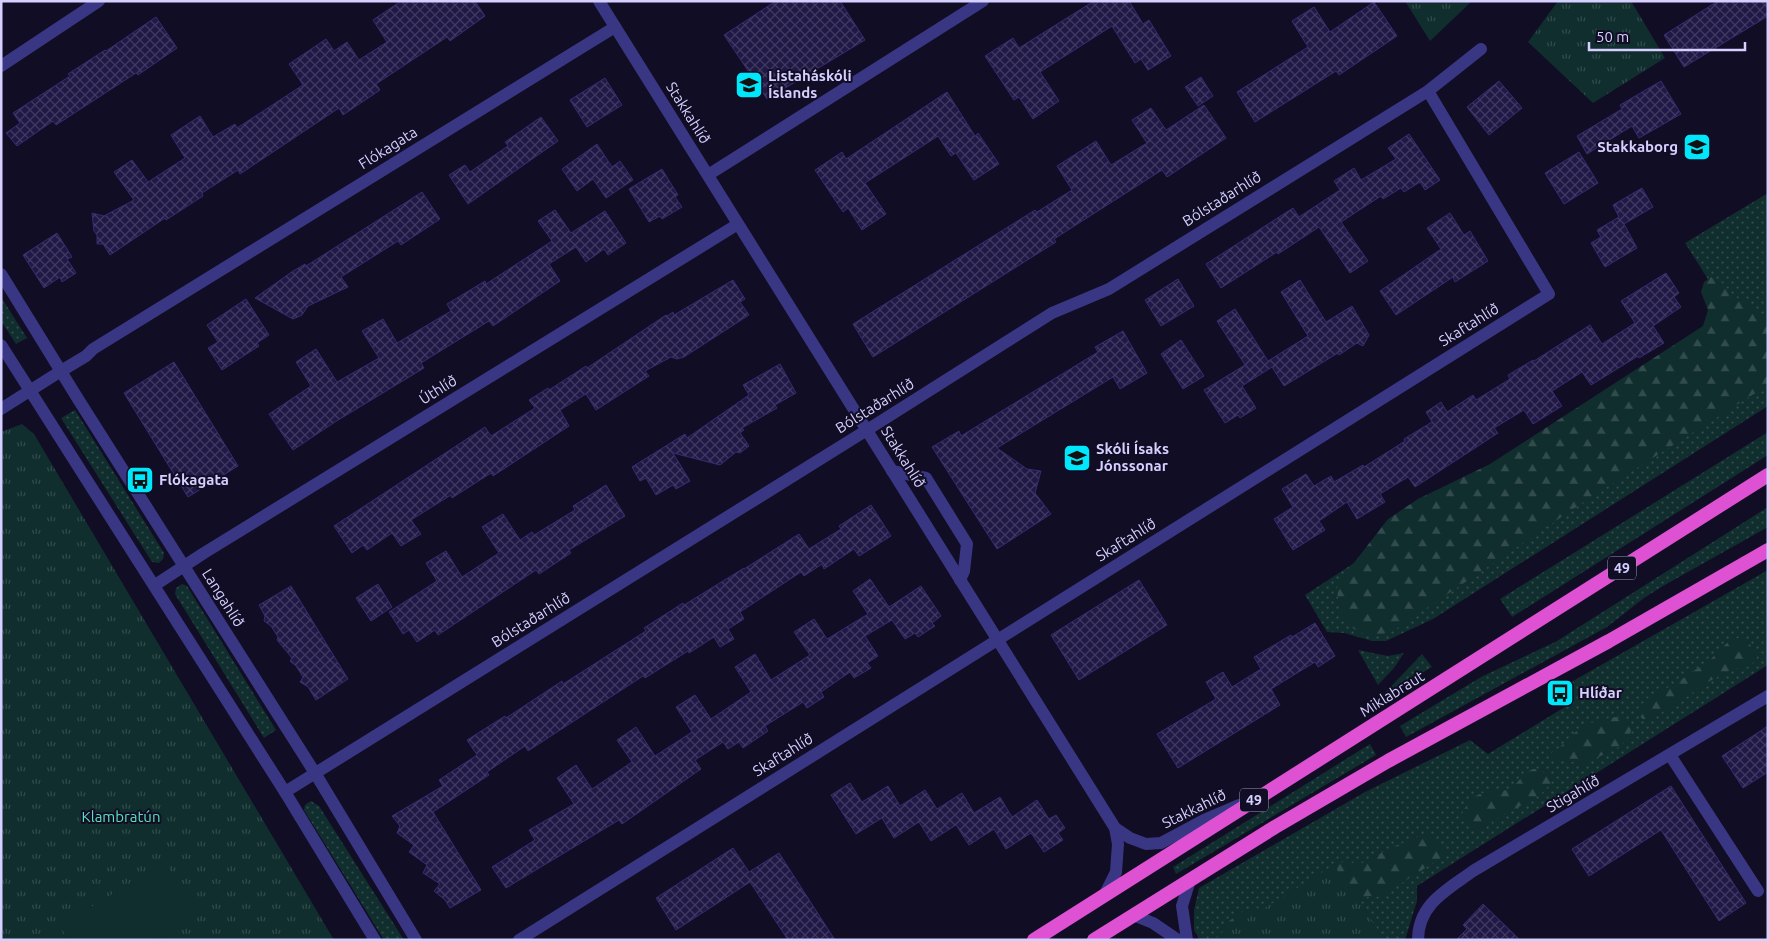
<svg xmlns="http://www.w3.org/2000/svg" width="1769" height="941" font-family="Ubuntu,sans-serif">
<defs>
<pattern id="grass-dots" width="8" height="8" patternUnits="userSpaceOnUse" patternTransform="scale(1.25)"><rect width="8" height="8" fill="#102e2d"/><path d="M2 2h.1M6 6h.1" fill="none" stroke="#324b4c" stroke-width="1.8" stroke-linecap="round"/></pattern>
<pattern id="forest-firs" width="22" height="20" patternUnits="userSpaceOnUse" patternTransform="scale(1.25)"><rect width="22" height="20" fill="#102e2d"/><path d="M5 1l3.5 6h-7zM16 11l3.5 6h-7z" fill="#324b4c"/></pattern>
<pattern id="park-tufts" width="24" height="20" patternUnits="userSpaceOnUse" patternTransform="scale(1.25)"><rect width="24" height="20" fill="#102e2d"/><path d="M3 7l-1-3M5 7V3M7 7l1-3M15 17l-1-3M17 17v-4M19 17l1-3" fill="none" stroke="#324b4c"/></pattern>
<pattern id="building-cross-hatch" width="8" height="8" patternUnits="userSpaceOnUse" patternTransform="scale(1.25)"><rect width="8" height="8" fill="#211945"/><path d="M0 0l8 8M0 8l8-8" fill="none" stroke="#403961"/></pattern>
</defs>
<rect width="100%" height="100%" fill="#110d24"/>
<path fill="url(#grass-dots)" d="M1768,193V406L1433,619L1386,641H1372L1344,633L1327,632L1305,595L1732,317L1685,243Z
M1,297L27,338L16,344L1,321Z
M75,410L164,553L163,559L159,563L152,562L61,418Z
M1768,432V455L1512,617L1500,599Z
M1768,507V527L1663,586L1644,598L1607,627L1406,737L1400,726L1481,677L1557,641Z
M1768,570V665L1417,886V901L1405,940H1200L1194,930V910L1199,888L1365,792L1470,740L1488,754L1568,705L1559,689Z
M182,584L187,586L276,730L264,738L175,594L176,588Z
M1358,650L1388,656L1404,653L1394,668L1378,685Z
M1422,654L1432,667L1378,700Z
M1370,744L1376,755L1176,874L1173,867Z
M311,801L319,806L404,940H384L304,810L305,805Z"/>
<path fill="url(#forest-firs)" d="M1711,277C1726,283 1725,288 1736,297C1742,303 1751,303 1757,309C1762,314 1763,321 1768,326V385L1591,497L1390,633L1366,635L1348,626L1339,608L1337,588L1346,573L1388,519L1418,499L1490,464L1703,326L1708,310L1701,292L1704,282Z
M1739,638C1748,641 1753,647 1758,655L1753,663L1748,667L1733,669L1706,683L1675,705L1650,719H1643L1638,715L1637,711L1639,707L1649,697L1673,685L1695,670L1706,664L1731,639Z
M1616,717L1629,722L1632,726L1629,738L1616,749L1583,764L1567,761L1562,758L1557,760L1551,758L1552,752C1565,745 1564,742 1573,734C1585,723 1601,719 1616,717Z
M1533,769H1539L1552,778L1551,783L1540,795L1495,820L1480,831H1475L1466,825L1462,814C1473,790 1487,791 1511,790L1525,773Z
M1425,834L1438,840L1448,850L1441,858L1380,897L1369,896L1358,905L1220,940L1222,933L1229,921L1245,910L1259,908H1277L1322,874L1346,860L1358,865L1395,846Z"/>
<path fill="url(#park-tufts)" d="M1405,1H1472L1430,41Z
M1558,1H1631L1665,58L1593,103L1528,42Z
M22,424L34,434L334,940H1V432Z
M1334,865L1385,940H1213Z"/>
<path fill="#102e2d" d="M165,862L197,916L157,940H68L60,926Z"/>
<path fill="url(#building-cross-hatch)" stroke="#382a72" d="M401,1H475L485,16L450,41L447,37L376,84L380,90L343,115L339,108L240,174L238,170L202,193L203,196L166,220L165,218L110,255L103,244H97V235L94,231L92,213L104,216L134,200L114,172L132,160L148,182L185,158L171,135L200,116L213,137L235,124L237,128L303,85L289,64L326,39L334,51L347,42L359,60L387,42L373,20Z
M776,1H840L865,40L767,99L724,35Z
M1094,1H1129L1143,24L1149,20L1171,56L1148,70L1141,59L1135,63L1112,26L1040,72L1059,101L1033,119L1019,97L1014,100L985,56L1013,38L1019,48Z
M1718,1H1768V16L1684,67L1664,35Z
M1374,2L1397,36L1339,75L1336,71L1255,122L1237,92L1308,47L1292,21L1314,7L1330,32Z
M156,17L177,48L138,75L136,73L56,125L53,121L17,146L6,133L20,123L13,113L70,76L68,74L105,50L106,51Z
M1201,77L1213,96L1198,106L1185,87Z
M605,78L622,105L587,127L570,100Z
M1499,81L1522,108L1489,135L1467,107Z
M1661,81L1681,114L1639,138L1632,126L1587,154L1577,136L1622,109L1620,105Z
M947,92L975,136L978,133L999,164L974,180L956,153L951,156L938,136L865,183L886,214L862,230L848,208L843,212L815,170L842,152L846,159Z
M1204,105L1226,138L1167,177L1162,170L1054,239L1056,242L873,357L853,324L1035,210L1037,212L1072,190L1057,166L1096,141L1111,165L1147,143L1132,120L1151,108L1166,130Z
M541,117L558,141L468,204L449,175L465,165L470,172L508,146L505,142Z
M1409,134L1440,180L1425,190L1420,182L1404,192L1401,188L1383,199L1381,196L1341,222L1368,261L1350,273L1319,227L1278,254L1277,252L1221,288L1206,264L1293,208L1299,217L1340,190L1334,181L1354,168L1361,180L1396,159L1388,148Z
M597,144L612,167L620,161L633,180L606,198L593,179L577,191L562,169Z
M1579,152L1598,183L1564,204L1545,173Z
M662,169L678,195L675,197L682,207L662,219L660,216L649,222L629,189Z
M1642,188L1653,207L1624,224L1637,248L1605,267L1591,243L1601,237L1597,230L1619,217L1613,205Z
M422,192L440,219L401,245L398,241L341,277L348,287L308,306L302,315L293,319L255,298L293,271L305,264L306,266Z
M555,210L571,233L605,211L626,243L608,255L604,249L586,262L576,247L549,264L560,281L493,326L489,321L442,350L421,363L424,368L335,422L293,450L269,414L311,386L296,362L316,349L337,382L379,358L362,331L383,319L397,343L451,311L447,304L485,281L486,284L552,241L538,221Z
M1450,213L1464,235L1470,231L1488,261L1455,282L1453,277L1396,315L1380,291L1441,249L1427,228Z
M57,233L72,257L67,259L76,273L62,282L60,277L44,288L23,255Z
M1666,273L1679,293L1674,297L1681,307L1653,326L1664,343L1639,358L1638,356L1591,385L1582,372L1552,391L1562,406L1533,424L1524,410L1494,428L1498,433L1415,487L1408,477L1380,494L1385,502L1357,519L1347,502L1319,521L1325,530L1293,550L1274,519L1293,507L1282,489L1306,474L1314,486L1331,476L1334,482L1363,465L1364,467L1405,441L1404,439L1432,422L1426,412L1441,402L1447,412L1473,395L1476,400L1510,379L1508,375L1533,360L1534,361L1590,325L1602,344L1635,323L1621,301Z
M1178,279L1194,306L1161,326L1145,300Z
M733,280L745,299L740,302L749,315L684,357L677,359L671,357L645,371L649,376L596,410L586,394L560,410L569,426L493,476L491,473L452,498L451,495L411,520L421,534L401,546L392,533L367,550L363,545L352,553L334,526L485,427L491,436L535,408L529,400L548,388L549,390L586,366L587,368L666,315L667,316L673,312L674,315Z
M1300,280L1326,322L1352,306L1369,335L1363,346L1357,343L1339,355L1338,353L1284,386L1272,367L1242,386L1256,408L1240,418L1238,415L1225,423L1204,390L1245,365L1217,321L1235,309L1268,361L1308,336L1281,292Z
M246,299L269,335L257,343L259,346L222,370L208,348L218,342L207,325Z
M1123,331L1147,373L1120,389L1113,377L997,448L1027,469L1041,471L1035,493L1051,514L997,549L932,447L959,431L961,436L1098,352L1095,347Z
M1181,340L1204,376L1183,389L1161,354Z
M174,362L238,466L188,497L124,393Z
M780,364L796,393L775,405L777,408L742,428L744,430L740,433L749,446L740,453L736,452L720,465L673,453L690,481L676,489L673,485L656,495L646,478L640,481L632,467L685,434L687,438L749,395L743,385Z
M606,485L625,516L569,550L571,553L539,574L536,570L438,635L435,630L417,642L409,630L403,634L389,612L437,581L426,563L446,551L462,577L499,553L482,527L503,514L520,540L532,532L534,535L575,510L573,506Z
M871,505L891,536L859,556L854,549L824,569L822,564L804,576L801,572L740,612L744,619L728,629L734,639L720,647L714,637L689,653L688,651L645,678L643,676L528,751L525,746L487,772L489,775L433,812L481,890L450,908L445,900L434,891L440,884L423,873L427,865L409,852L414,845L397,833L400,826L392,816L443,786L439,780L477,755L467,740L505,716L506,718L562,681L563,684L646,631L644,628L683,603L684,605L744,568V569L799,534L809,549L841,529L839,526Z
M870,579L889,607L921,586L941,616L932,623L935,626L918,637L915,633L905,639L892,620L865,636L878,656L867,663L871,668L854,678L850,672L821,692L824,697L807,708L803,702L765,726L768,731L743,748L739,742L728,749L723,742L695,760L701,769L622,824L619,820L506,888L492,867L535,840L529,830L574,804L557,778L576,765L592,789L632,762L617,740L636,727L655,756L692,732L676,707L695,695L711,719L751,692L735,667L755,654L771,680L810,655L794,632L814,619L827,639L868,614L853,591Z
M1139,580L1167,625L1079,680L1051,635Z
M378,584L392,607L371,621L356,598Z
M291,586L348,679L316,700L308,687L300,682L303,677L296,666L290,661L292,658L277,640L278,637L271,626L264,621L265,616L259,605Z
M1315,623L1335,656L1318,667L1315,662L1271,689L1280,705L1178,768L1157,734L1216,699L1206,682L1223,672L1232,687L1261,669L1254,657L1291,635L1292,637Z
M1768,726V772L1743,788L1722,756Z
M850,783L862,802L888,786L900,806L925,790L937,809L962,793L974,813L1000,797L1012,817L1037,800L1049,819L1056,815L1065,828L1058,833L1063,840L1044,852L1031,833L1006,849L994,829L969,845L956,825L931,841L919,822L894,838L882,818L856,834L831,795Z
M1671,786L1746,903L1719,921L1661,830L1589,876L1572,849Z
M733,848L749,872L779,853L835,940H788L750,882L676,930L656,898Z
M1483,904L1520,940H1456L1467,929L1463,925Z"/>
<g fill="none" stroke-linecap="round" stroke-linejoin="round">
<path stroke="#393784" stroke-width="12" d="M892,471L926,478L967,544L964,571L960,580
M1670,755L1758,891"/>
<path stroke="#393784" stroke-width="12" d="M599,1L1115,828L1118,844L1116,872L1104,896
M1,66L99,1
M708,175L983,1
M61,371L86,356L93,349L615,27
M155,585L204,553L738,224
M285,792L867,430L1052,313L1109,289L1428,91L1481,49
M1115,828L1130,838L1146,844L1161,843L1204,820L1239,805
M1133,915L1153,923L1178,940
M519,940L1549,294L1428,91
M1187,940L1182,906L1190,880
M1418,940C1418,904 1447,890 1473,871L1768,696"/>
<path stroke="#393784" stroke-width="12" d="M1,274L78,399L315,773L416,940
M1,345L285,792L375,940
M1,409L61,371"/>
<path stroke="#de51d2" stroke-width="14" d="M1034,940L1768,475
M1094,940L1275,827L1388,761L1609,641L1768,550"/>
</g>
<defs>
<g id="university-square" transform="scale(1.4375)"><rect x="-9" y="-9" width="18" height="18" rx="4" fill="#00e6fb" stroke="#110d24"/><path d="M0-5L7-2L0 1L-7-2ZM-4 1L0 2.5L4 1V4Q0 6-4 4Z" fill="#111"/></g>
<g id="school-square" transform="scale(1.4375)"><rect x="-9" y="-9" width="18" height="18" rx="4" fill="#00e6fb" stroke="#110d24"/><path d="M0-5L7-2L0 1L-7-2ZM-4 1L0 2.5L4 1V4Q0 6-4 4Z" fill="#111"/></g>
<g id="bus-square" transform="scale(1.4375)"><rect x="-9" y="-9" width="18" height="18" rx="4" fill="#00e6fb" stroke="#110d24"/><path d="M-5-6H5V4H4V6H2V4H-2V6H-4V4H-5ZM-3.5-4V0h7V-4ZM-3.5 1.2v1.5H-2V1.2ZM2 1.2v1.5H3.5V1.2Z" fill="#111"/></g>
</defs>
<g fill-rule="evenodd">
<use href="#university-square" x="749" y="85"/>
<use href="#school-square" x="1697" y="147"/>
<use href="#school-square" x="1077" y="458"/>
<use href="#bus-square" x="140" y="480"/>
<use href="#bus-square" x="1560" y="693"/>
</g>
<g text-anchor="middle" stroke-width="4" stroke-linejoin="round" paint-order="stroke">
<g fill="#110d24" stroke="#9a96bd" stroke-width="1">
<rect x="1608" y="556.5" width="28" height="23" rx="4"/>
<rect x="1240" y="788.5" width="28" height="23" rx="4"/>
</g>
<g font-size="14" font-weight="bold" fill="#d5d0ff">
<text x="1622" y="573">49</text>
<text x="1254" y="805">49</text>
</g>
<g font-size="15" font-weight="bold" fill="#d5d0ff" stroke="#110d24" text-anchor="start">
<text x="768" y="81">Listaháskóli<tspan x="768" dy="17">Íslands</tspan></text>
<text x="1678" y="152" text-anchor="end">Stakkaborg</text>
<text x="1096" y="454">Skóli Ísaks<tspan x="1096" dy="17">Jónssonar</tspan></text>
<text x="159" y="485">Flókagata</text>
<text x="1579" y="698">Hlíðar</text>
</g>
<g font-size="15" fill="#d5d0ff" stroke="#110d24">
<text transform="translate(688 113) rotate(58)" y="5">Stakkahlíð</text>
<text transform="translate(388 148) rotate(-32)" y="5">Flókagata</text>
<text transform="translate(1222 199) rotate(-32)" y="5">Bólstaðarhlíð</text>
<text transform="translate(1469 325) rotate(-32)" y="5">Skaftahlíð</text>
<text transform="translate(438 390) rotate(-32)" y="5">Úthlíð</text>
<text transform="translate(875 406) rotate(-32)" y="5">Bólstaðarhlíð</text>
<text transform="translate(903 457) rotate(58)" y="5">Stakkahlíð</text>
<text transform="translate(1126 540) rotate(-32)" y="5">Skaftahlíð</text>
<text transform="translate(223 598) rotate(58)" y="5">Langahlíð</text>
<text transform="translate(531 620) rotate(-32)" y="5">Bólstaðarhlíð</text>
<text transform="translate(1392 694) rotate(-32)" y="5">Miklabraut</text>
<text transform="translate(783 755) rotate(-32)" y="5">Skaftahlíð</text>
<text transform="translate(1573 794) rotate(-30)" y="5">Stigahlíð</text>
<text transform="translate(1194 809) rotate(-26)" y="5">Stakkahlíð</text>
</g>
<g font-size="15" fill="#59e2be" stroke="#110d24">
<text x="121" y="822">Klambratún</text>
</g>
</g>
<rect width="1769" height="941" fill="none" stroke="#d5d0ff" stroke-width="5"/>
<path d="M1589 42v8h156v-8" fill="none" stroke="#d5d0ff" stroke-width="2.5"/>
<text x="1596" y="42" font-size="15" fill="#d5d0ff" stroke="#110d24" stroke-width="4" paint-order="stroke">50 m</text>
</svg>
